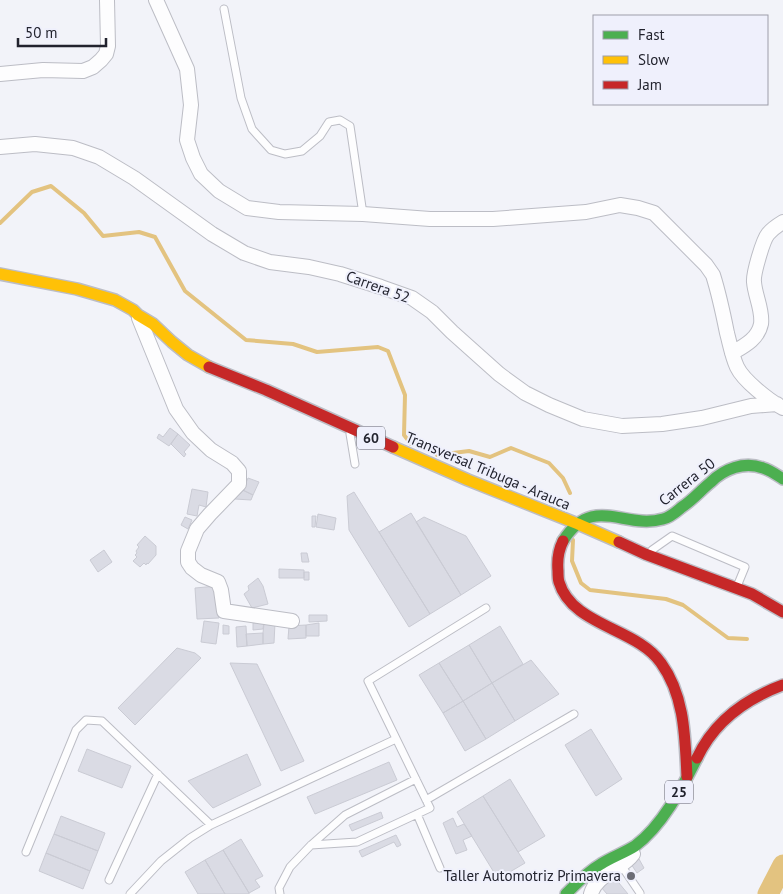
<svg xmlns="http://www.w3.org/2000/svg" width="783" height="894" font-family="'PT Sans',sans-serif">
<rect width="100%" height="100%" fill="#f2f3f9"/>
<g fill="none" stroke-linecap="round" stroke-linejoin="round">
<path stroke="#e3c380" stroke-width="4" d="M0,223L32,192L51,186L84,213L103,236L139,232L155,237L185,291L246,340L293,344L317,352L378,347L388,351L405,395L404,435L411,444
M437,455L469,451L490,457L511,448L549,463L563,478L570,493
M573,540L572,561L581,583L590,590L666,599L683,605L728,638L747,639"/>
<path stroke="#e3c380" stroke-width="21" d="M768,894L783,865"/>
</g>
<path fill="#dadbe4" stroke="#cacbd4" d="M170,428L178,434L169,446L157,438L159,434L163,437Z
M178,434L190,445L184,452L186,454L184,457L171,444Z
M248,478L259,482L253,495L243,490Z
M192,489L208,492L206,507L199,505L197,516L187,514Z
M240,489L253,495L251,500L235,499Z
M354,492L430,614L409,627L349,530L347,496Z
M411,513L461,595L430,614L379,532Z
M318,514L336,518L334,530L316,527Z
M312,516H316L315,527H312Z
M185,517L192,520L188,529L181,525Z
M424,517L466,536L491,576L461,595L416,522Z
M145,536L156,546V555L148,564L147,563L146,565L144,563L140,567L133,561L137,557L135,555L137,553L136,551L139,547L137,545Z
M104,550L112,562L98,572L90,560Z
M301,553H307L309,562H302Z
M279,569L304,570V578H279Z
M304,572H309V580H304Z
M258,578L263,586L268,604L252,608L244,594L249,590L248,586Z
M217,586L219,618L197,619L195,588Z
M309,615H327V621L309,622Z
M204,621L219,623L216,644L201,642Z
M264,622L263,629L253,630V623Z
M275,623L274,643L263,644V633L264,624Z
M319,623V636H306V625Z
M223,625L229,626V634H223Z
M306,625V638L288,639L289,626Z
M246,626L247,646L237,647L236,627Z
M500,626L523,664L492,683L469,645Z
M263,633V644L247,646L246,634Z
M469,645L492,683L463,701L439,663Z
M177,648L195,653L201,658L135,725L118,708Z
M531,660L559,694L515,721L492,683Z
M230,663L257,664L304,761L281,771Z
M439,663L463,701L443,713L419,675Z
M492,683L515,721L486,739L463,701Z
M463,701L486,739L465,751L443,713Z
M591,729L622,779L596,796L565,745Z
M87,749L131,766L122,788L78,771Z
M247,754L261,785L213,808L188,781Z
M389,762L397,780L315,814L307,797Z
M510,779L545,836L518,852L483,796Z
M483,796L525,863L498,879L457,812Z
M381,812L383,818L352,831L349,825Z
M61,816L105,833L98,851L54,834Z
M453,818L457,827L464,824L472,836L463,840L467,850L456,854L443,823Z
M54,834L98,851L90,871L46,853Z
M396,835L401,845L397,847L394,842L362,857L359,851Z
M241,839L263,876L255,880L260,887L249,893L223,850Z
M223,850L249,893V894H225L205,860Z
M46,853L90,871L83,889L39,871Z
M639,859L644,868L637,873L631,864Z
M205,860L225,894H198L185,872Z
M614,877L628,894H607L601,887Z"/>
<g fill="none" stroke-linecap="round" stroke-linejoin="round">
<g stroke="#bcbdc5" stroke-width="9">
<path id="lane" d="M224,9L241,98L252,129L271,150L285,154L302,151L320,136L329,122L340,120L350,126L363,214
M350,434L355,464
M652,550L672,536L745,567L738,584
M426,800L574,714
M417,814L440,868
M311,845L357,842L430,808L368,681L486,608
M26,852L76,730L86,720L102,721L211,825
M621,865L640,893
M109,880L158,774
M130,894L161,861L190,838L211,825L396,739
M280,894L279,888L290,867L311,845L345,815L416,779"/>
</g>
<g stroke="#bcbdc5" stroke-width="16">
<path id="street" d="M156,0L187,69L191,105L187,140L193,158L201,174L219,191L247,208L279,212L363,214L430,219H493L586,212L620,205L638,208L654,213L706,265L713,275C719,294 723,313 727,333C730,344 732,356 737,367C743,380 769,401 783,408
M0,74L43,70L83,71L93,67L101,60L106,54L108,46L107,0
M0,147L35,144L73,148L99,157L134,178L212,234L244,253L270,262L309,267L340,274L381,287L412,298L432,312L452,332L499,374L525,393L549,405L583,419L622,426L662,424L702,418L751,406L777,404
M139,318L176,409L193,433L211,450L232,463L239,471V484L210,514L197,529L188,551V562L192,568L201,575L218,582L221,590L224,611L292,621
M732,353C744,346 758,339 761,324C763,310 755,296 754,282C753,274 763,240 768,234C772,229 778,225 783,222
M591,894C596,874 622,870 633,854"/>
</g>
<g stroke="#bcbdc5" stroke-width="14">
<path id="fast" d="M563,541C593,493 624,530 663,519C671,517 676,512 682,507C693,500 701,490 711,482C724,469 744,461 763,468C770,470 777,475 783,479
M566,894C577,883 587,872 601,864C612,857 624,853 635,846C662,826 682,788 697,758"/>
</g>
<g stroke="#bcbdc5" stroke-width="14">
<path id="slow" d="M0,274L77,289L115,300L133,310L138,315L153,324L172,342L188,355L209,367
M393,447L468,480L578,524L619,542"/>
</g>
<g stroke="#bcbdc5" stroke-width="14">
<path id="jam" d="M209,367L266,390L393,447
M563,541C558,551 557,560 558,571C558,574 558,579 559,582C572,626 637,628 661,663C685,696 685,738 687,777
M619,542L645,554L752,594L783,612
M697,758C714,722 745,699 783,685"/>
</g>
<use href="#lane" stroke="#fdfdfe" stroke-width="7"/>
<use href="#street" stroke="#fdfdfe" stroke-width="14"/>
<use href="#fast" stroke="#4caf50" stroke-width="11"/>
<use href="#slow" stroke="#ffc107" stroke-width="11"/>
<use href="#jam" stroke="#c62828" stroke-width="11"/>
</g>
<circle fill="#6b6c75" stroke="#eff0fc" stroke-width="2" cx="631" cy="876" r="5"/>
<g text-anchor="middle" stroke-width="4" stroke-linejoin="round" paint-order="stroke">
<g fill="#eff0fc" stroke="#60606c" stroke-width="1">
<rect x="357" y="426.5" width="28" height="23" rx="4"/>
<rect x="665" y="780.5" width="28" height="23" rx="4"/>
</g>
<g font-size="14" font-weight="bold" fill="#22232e">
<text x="371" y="443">60</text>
<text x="679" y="797">25</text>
</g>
<g font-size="15" fill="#22232e" stroke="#eff0fc">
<text transform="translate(378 287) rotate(20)" y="5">Carrera 52</text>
<text transform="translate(488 471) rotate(23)" y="5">Transversal Tribuga - Arauca</text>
<text transform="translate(687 482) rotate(-38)" y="5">Carrera 50</text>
</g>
<g font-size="15" fill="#22232e" stroke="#eff0fc" text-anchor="end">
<text x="621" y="881">Taller Automotriz Primavera</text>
</g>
</g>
<rect x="593" y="15" width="175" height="90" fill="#eff0fc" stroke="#9d9eaa"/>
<rect x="603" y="31" width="25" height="8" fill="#4caf50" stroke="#9d9eaa"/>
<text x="638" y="40" font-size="15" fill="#22232e">Fast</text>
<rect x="603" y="56" width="25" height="8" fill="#ffc107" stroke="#9d9eaa"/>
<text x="638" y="65" font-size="15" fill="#22232e">Slow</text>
<rect x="603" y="81" width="25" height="8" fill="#c62828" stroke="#9d9eaa"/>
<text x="638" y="90" font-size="15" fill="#22232e">Jam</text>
<path d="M18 38v8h88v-8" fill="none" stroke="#22232e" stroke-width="2.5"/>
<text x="25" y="38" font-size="15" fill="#22232e" stroke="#eff0fc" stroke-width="4" paint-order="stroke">50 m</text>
</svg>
